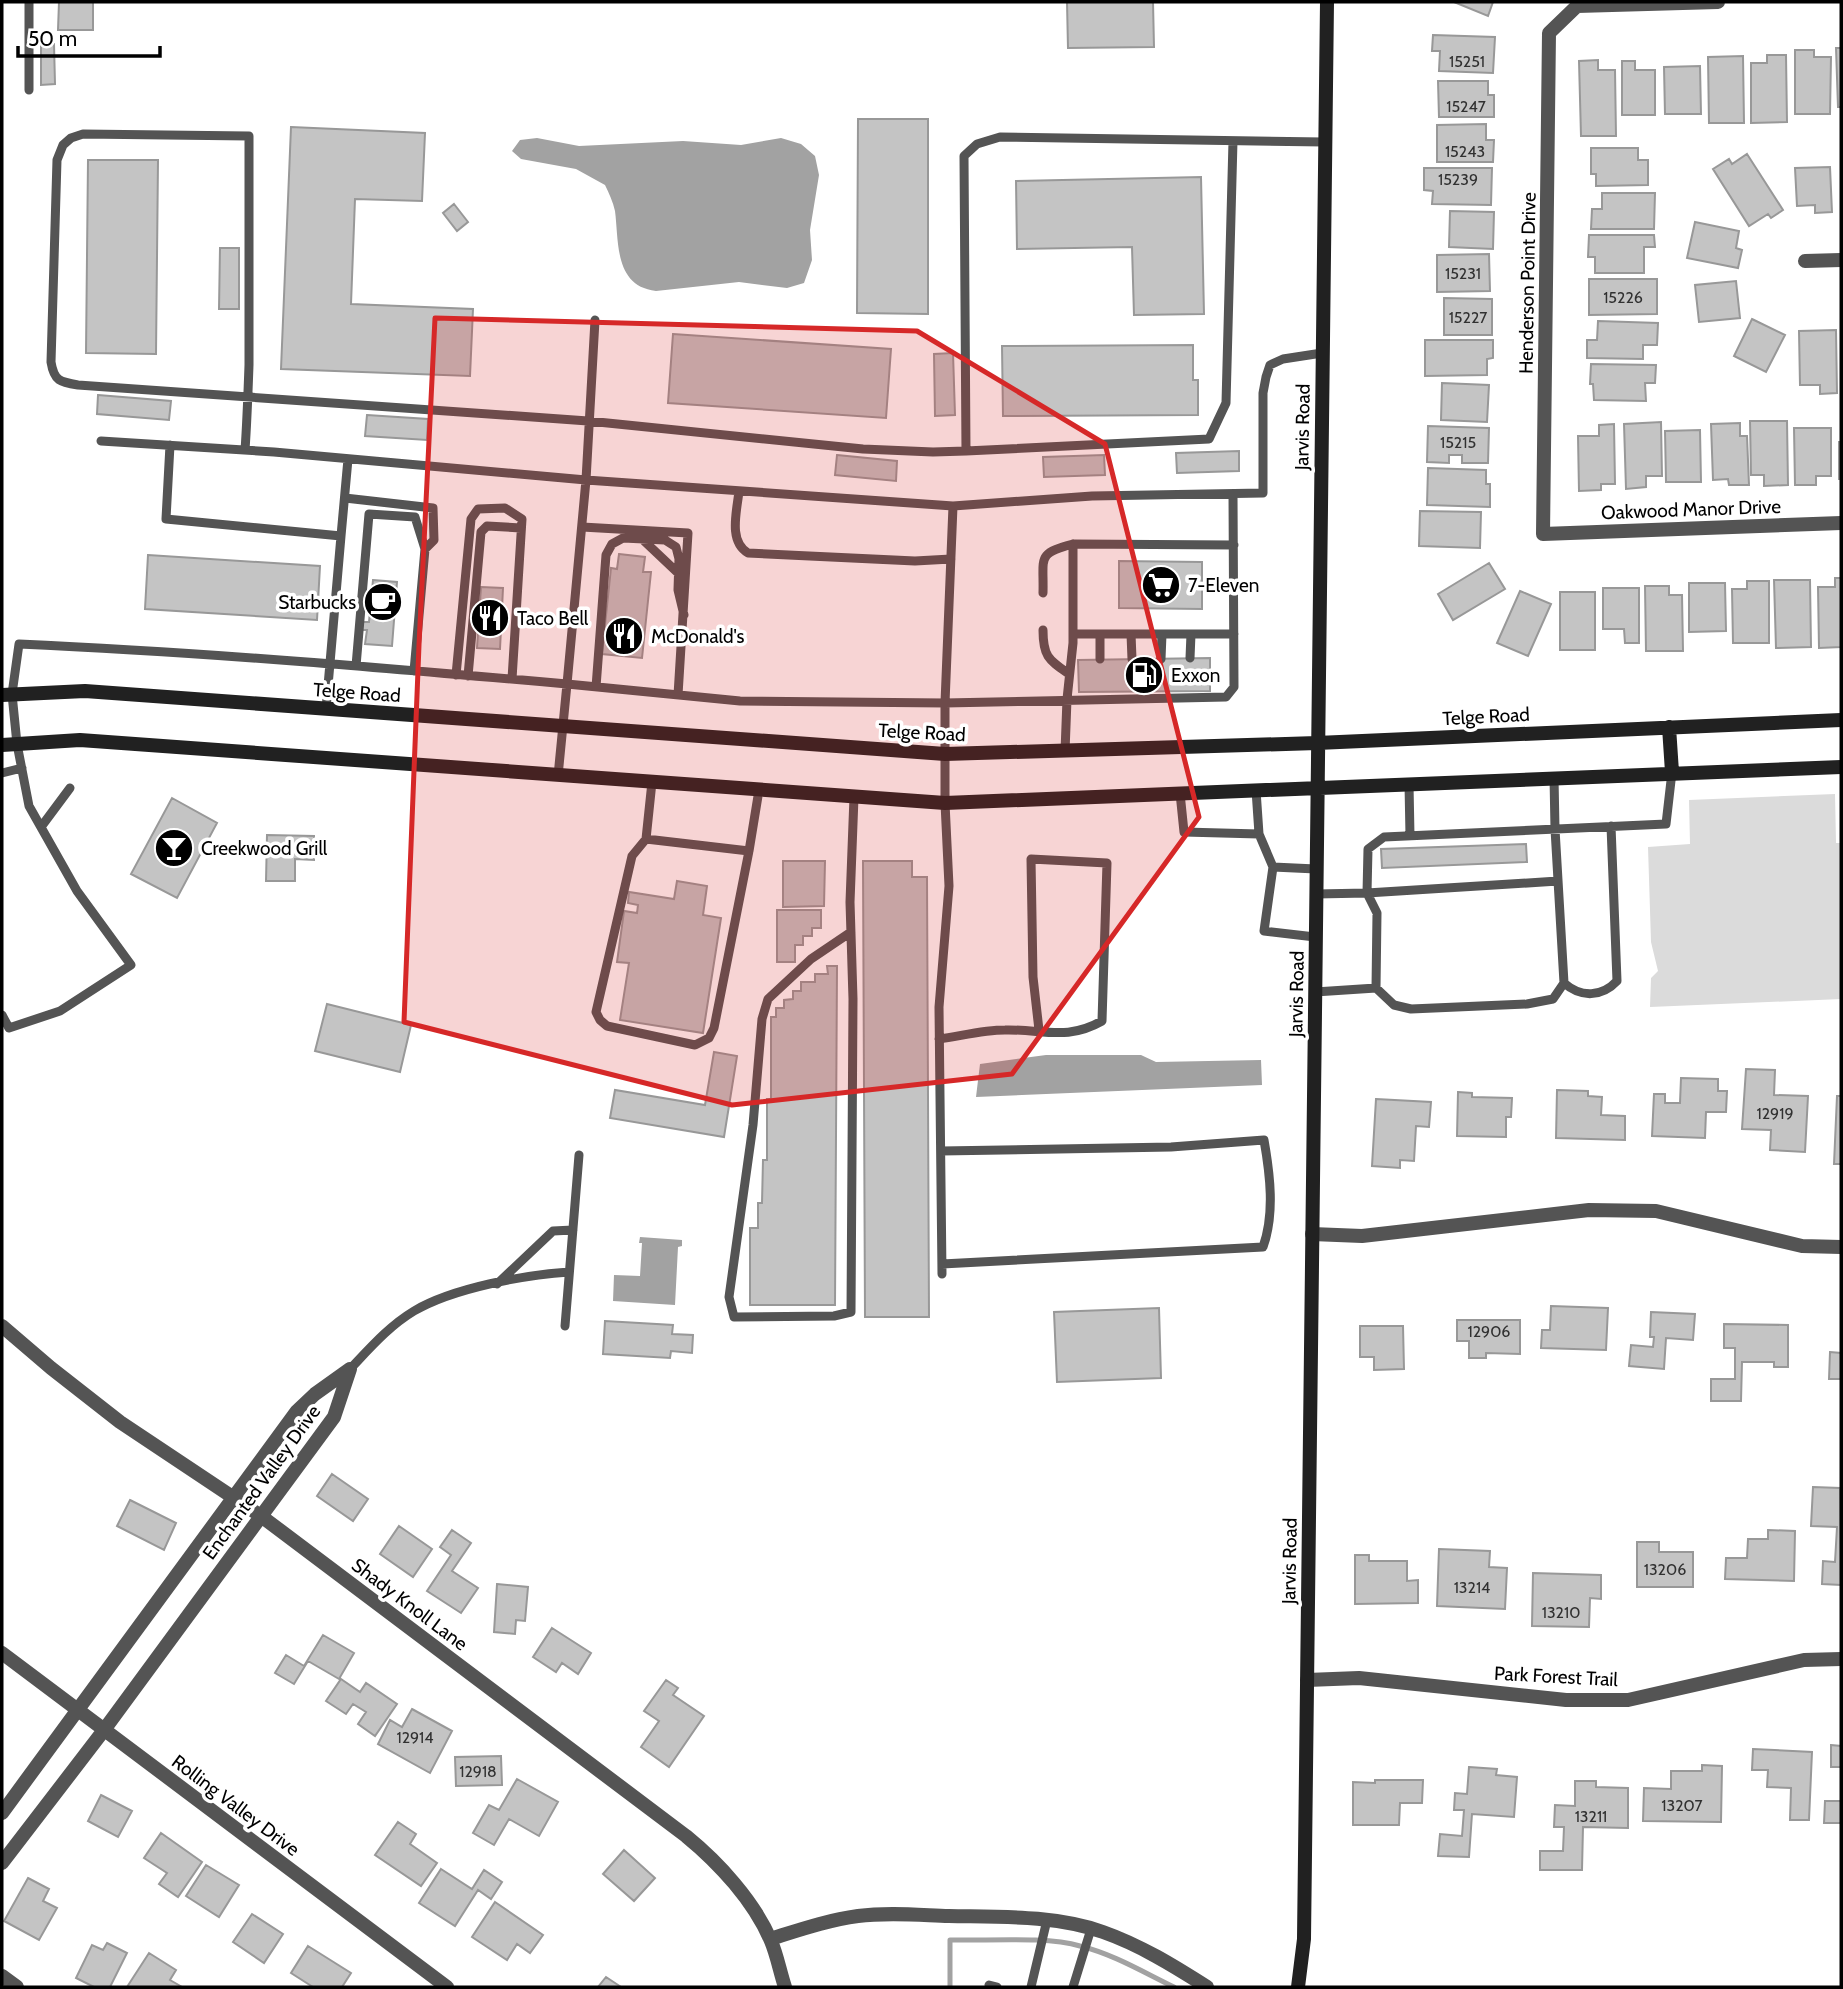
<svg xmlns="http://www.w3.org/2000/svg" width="1843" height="1989" font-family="Cabin,sans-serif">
<rect width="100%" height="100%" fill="#fff"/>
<path fill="#dbdbdb" d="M1835,794L1836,843H1841V999L1650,1007L1651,978L1658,971L1651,942L1648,847L1690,844L1689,800Z"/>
<path fill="#a2a2a2" d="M537,138L579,146L683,141L741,145L781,138L801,144L815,156L819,175L810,230L812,260L804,283L787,288L739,282L656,291C614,286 619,242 615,211C613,202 609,193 605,185L576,169L521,159L512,151L520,140Z
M1046,1055H1141L1156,1062L1261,1060L1262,1085L976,1097L980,1064Z
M640,1237L682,1240V1246L678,1247L675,1305L613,1301L614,1275L640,1276L642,1243H639Z"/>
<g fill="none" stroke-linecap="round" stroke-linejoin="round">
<path stroke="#a2a2a2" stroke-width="5" d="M950,1987V1940C987,1941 1046,1936 1080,1946C1113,1954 1143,1972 1174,1987"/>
</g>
<path fill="#c4c4c4" stroke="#989898" stroke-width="2" d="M59,2H93V30H58Z
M1067,2H1153L1154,47L1068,48Z
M1454,2H1493L1488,16Z
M1433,35L1495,37L1493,73L1439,71L1440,51H1432Z
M41,44H54L55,84L41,85Z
M1836,48H1841V107H1838Z
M1795,50H1814V57H1831L1830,114H1795Z
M1767,55H1786L1787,122L1751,123V63H1767Z
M1743,56L1744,123H1709L1708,57Z
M1598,60V70H1615L1616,136H1581L1579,61Z
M1622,61H1635V70H1655V115H1622Z
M1700,66L1701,114H1665L1664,67Z
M1438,81H1488V95H1494V117H1439Z
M858,119H928V314L857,313Z
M1486,124V140H1494L1493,162H1437V125Z
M291,127L425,133L422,201L355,199L351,304L473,309L470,376L281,369Z
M1591,148H1638V160H1648V185L1596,186V174H1591Z
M1747,154L1783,210L1771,218L1768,214L1749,226L1713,169L1729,159L1732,164Z
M88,160H158L156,354L86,353Z
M1830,167L1832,212L1815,213V205L1797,206L1795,168Z
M1424,168H1492L1491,205L1432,204L1433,191L1424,190Z
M1201,177L1204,314L1134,315L1132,247L1017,249L1016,181Z
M1602,193H1655L1654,229H1591L1592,209H1602Z
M454,204L468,222L457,231L443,213Z
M1450,211L1494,212L1493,249L1449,247Z
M1695,222L1739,231L1736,248L1742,250L1738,268L1687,258Z
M1589,235H1654L1655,247H1644V273H1595V257H1588Z
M220,248H239V309H219Z
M1489,254L1490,291L1437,292V255Z
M1589,279H1657V314L1589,315Z
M1736,281L1740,318L1699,322L1695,285Z
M1444,298L1492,299V335H1444Z
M1752,319L1785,335L1766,372L1734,356Z
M1598,321L1658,323L1657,345H1643V359L1587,358V340H1597Z
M1836,330L1837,393L1820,394V385H1800L1799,331Z
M673,334L891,349L886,418L668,403Z
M1425,340H1493V358L1487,359V375L1425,376Z
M1193,345V380H1198V415L1003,416L1002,346Z
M953,353L955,415L935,416L934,354Z
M1591,364L1656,365L1655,383H1645L1646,401L1594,400L1593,384H1590Z
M1442,383L1489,385L1487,422L1441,420Z
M98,395L171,401L169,420L97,414Z
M367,415L428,419L427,440L365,436Z
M1750,421H1787L1788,485L1764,486V475H1751Z
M1661,422L1662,476H1646V487L1626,489L1624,424Z
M1740,423V436H1747L1749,485H1729L1728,479L1713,480L1711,424Z
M1614,424L1615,484H1601V490L1579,491L1578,436H1599V425Z
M1428,426L1489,428L1488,463H1462V455H1449V463L1427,462Z
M1794,428H1831V476H1816V485H1795Z
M1700,430L1701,482H1666L1665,431Z
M1839,442H1841V479H1839Z
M1239,451V471L1177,473L1176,453Z
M837,455L897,461L896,481L835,475Z
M1104,455L1105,475L1044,477L1043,457Z
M1428,468L1486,470V484H1490V507L1427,505Z
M1420,511L1481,512L1480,548L1419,546Z
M619,554L645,557L643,572H651L642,658L602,654L611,568L617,569Z
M148,555L320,566L317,620L145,609Z
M1119,561L1202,562V609L1119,608Z
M1489,563L1505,589L1453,620L1438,594Z
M1835,578H1841V647L1819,648L1818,587H1835Z
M373,580L397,582L392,646L365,644L367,630H362L363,622H369Z
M1774,580H1810L1811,647L1776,648Z
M1747,581H1769V643H1733L1732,589H1747Z
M1689,583H1725L1726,631L1689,632Z
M1645,586H1669V595H1682L1683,651H1646Z
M481,587L503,588L500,649L477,648Z
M1603,588H1639V643H1625L1624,629H1603Z
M1520,591L1551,604L1528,656L1497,643Z
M1560,592H1595V650H1560Z
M1210,658V691L1079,692L1078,660Z
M172,798L217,823L177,898L131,874Z
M267,835L314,836V860L295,859V881H266Z
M1526,844L1527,862L1382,868L1381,849Z
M783,861H825L824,906L783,907Z
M863,861H912V877H927L929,1317H865Z
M677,881L707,886L703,915L721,918L703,1033L620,1020L629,963L617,962L624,911L637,913L638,905L628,903L629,892L674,899Z
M777,910H821V928H812V936H803V945H795V962H777Z
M827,966H837L835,1305H750V1228H758V1203H762L763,1160H767V1099H771V1017H776V1008H784V1000L793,999V991H801V982H815V974H828Z
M327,1004L411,1025L400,1072L315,1051Z
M714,1052L737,1056L724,1137L610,1118L615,1090L705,1105Z
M1746,1069L1775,1070L1774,1095L1808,1096L1805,1152L1770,1150L1771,1130L1742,1129Z
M1681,1078L1718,1079V1091H1727L1726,1112H1706L1705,1138L1652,1136L1654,1094H1665V1103H1680Z
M1557,1090L1588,1091V1096L1602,1097L1601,1115L1625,1116V1140L1556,1138Z
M1458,1092L1472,1093V1097L1512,1098L1511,1117H1506V1137L1457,1136Z
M1837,1096H1841V1164H1834Z
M1376,1099L1431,1102L1429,1127L1416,1126L1414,1161L1400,1160V1168L1372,1166Z
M1551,1306L1608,1308L1606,1350L1541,1348L1542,1330H1550Z
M1159,1308L1161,1378L1057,1382L1054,1312Z
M1651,1312L1695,1314L1693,1340L1666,1338L1664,1369L1629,1366L1631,1345L1653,1347L1654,1337H1650Z
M1457,1320H1520V1354L1486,1353V1358H1469V1341H1457Z
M605,1321L673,1325L672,1334L693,1335L692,1353L671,1351L670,1358L603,1354Z
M1724,1324L1788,1325V1367H1774V1362H1742L1741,1401H1711V1379H1735V1348H1724Z
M1360,1326H1403L1404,1369L1374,1370V1357H1360Z
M1830,1352L1841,1353V1379H1829Z
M332,1474L368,1499L353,1521L317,1496Z
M1813,1487L1840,1488L1841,1585L1822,1584L1823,1561L1835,1562L1837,1527L1811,1526Z
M130,1500L176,1523L164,1550L117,1526Z
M399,1526L432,1549L413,1577L380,1554Z
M452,1530L471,1543L452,1571L478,1588L461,1613L427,1591L451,1555L440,1547Z
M1768,1530L1795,1531L1794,1581L1725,1579L1726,1558H1747L1748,1539H1768Z
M1637,1542H1659V1552H1693V1587H1637Z
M1439,1549L1490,1551L1489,1567L1507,1568L1505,1609L1437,1606Z
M1355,1555H1369V1561H1407V1581L1418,1580V1603L1355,1604Z
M1533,1573L1601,1575V1599L1590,1598L1589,1627L1532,1626Z
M497,1584L528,1587L525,1621L516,1620L515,1634L494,1632Z
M552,1628L591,1653L578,1674L562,1663L556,1672L533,1657Z
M323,1635L354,1653L339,1679L308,1661L294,1684L275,1673L286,1655L304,1666Z
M341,1679L360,1692L366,1683L397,1704L375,1736L358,1724L366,1712L353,1704L346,1714L326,1701Z
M666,1680L678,1688L673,1695L704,1716L669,1767L641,1747L659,1721L644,1711Z
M412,1709L452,1731L430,1773L378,1744L390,1720L402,1727Z
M1831,1745L1841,1746V1767H1831Z
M1753,1749L1812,1752L1809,1820H1790L1791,1788L1767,1787L1768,1770H1752Z
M501,1756L502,1785L456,1786L455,1757Z
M1702,1765L1722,1766L1721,1822L1643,1821L1644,1788L1671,1789V1771H1702Z
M1469,1767L1497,1769L1496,1775L1517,1777L1514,1817L1472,1814L1469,1857L1438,1856L1440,1834L1462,1836L1464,1810H1454L1455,1793L1467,1794Z
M517,1779L558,1802L539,1836L509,1819L494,1845L473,1833L489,1805L499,1810Z
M1375,1780H1423L1422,1803H1400L1399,1825H1353V1782L1375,1783Z
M1575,1781H1596V1787L1628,1788V1828L1583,1827L1582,1870H1540V1851H1563L1564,1827H1554L1555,1805L1575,1806Z
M101,1795L132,1811L118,1837L88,1821Z
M1825,1801H1841V1823H1824Z
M398,1822L416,1834L410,1844L437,1863L421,1886L375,1855Z
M161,1833L202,1862L178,1897L159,1884L167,1873L144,1858Z
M624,1850L655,1878L634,1901L603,1874Z
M206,1865L239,1885L219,1917L186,1896Z
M441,1869L472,1889L484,1870L502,1882L491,1899L478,1890L455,1926L419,1903Z
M28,1878L49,1889L43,1901L57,1908L39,1940L4,1921Z
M495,1902L543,1935L530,1953L517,1944L507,1960L472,1937Z
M252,1914L283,1934L264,1963L233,1942Z
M107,1943L127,1953L110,1987H94L76,1978L92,1945L103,1950Z
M308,1946L351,1973L342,1987H313L291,1973Z
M149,1953L176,1970L170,1980L182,1987H127Z
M606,1977L621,1987H598Z"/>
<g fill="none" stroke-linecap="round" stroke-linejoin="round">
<path stroke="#545454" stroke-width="9" d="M29,2V90
M1233,141L1226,403L1209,439L966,451L964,156L977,144L1000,137L1324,142
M595,320L586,480L953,506
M101,441L274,452L586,480L567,684L740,701L945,703V803L949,886L939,1007L942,1274
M170,445L166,519L341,536L326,709
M245,450C247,422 248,393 249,365V136L83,134L71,138L63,145L57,160L51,362C54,381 60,382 78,385L588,421L863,449L933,452L966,451
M739,491C737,511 728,541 748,553L915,561L951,559
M1233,494L1234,687L1226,697L945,703L953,506L1092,496L1263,493V393L1266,377L1270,365L1283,359L1322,353
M345,498L433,508L434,540L425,549
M582,527L688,533L678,695
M341,536L348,459
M641,538L678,573
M1043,593C1044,557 1036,554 1073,544
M1043,630C1043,657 1049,660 1069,674
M1073,634H1234
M1131,634L1132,659
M1190,658L1191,634
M1100,659V634
M1161,659L1162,634
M356,666L369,514L415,517L425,549L414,671
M456,675L471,519L478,509L505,508L522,519L512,679
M468,676L481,532L487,526L521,528
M596,687L606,555L612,544L623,538L665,540L676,547L679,559L678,590L684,615
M1065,752L1067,699L1073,643V544L1234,545
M2,773L22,768
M1554,777L1555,829L1564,983C1581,998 1602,997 1617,981L1611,826
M652,782L646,839L749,851L759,790
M1409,784L1410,836
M1256,790L1259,834
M1180,793L1184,832L1259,834L1273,867
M41,827L70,788
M646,839L632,856L596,1012L600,1020L607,1026L695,1045L709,1038L714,1028L749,851
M1558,881L1367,893L1377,913L1376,988L1394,1005L1411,1009L1527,1004L1553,999L1564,983
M1316,894L1367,893L1368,849L1384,837L1666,824L1672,772
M851,932L811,959L768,999L762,1019L753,1125L729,1297L734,1317L834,1316L851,1312L853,999L850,902L854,797
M1315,937L1264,931L1273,867L1316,869
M1315,992L1376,988
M2,1015L9,1028L60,1011L131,965L77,891L29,806L17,744L12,694L19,644C202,652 385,668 567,684L558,776
M939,1039C961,1036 983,1030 1005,1030C1043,1029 1067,1041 1102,1021L1107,863L1031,859L1033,977L1039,1030
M941,1151L1171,1147L1264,1140C1270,1174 1275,1214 1263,1247L942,1264
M497,1284L553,1231L573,1230
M565,1326L579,1155
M350,1369C370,1348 389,1326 414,1311C453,1288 524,1275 569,1272
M989,1985L997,1987
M1031,1987L1047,1920
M1073,1987L1091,1929"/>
<path stroke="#545454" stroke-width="14" d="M1718,2L1577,6L1549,33L1543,534L1841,523
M1805,261L1841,260
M1312,1234L1362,1236L1589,1210L1656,1211L1802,1246L1841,1247
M2,1326L51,1368L120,1422L261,1516L686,1836C719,1863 754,1901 771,1941C777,1955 780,1972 785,1987
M2,1653L447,1987
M1307,1680L1359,1678L1566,1700H1628L1804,1660L1841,1659
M2,1813L297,1411L315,1394L350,1369
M2,1863L104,1730L334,1417L350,1369
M770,1939C799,1930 828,1920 858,1916C888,1912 919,1915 949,1916C1001,1917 1054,1915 1103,1932C1140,1945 1174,1966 1207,1987
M2,1976L17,1987"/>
<path stroke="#212121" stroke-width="14" d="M2,695L85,691L945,754L1317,743L1841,720
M1669,727L1672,772
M2,745L80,740L945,803L1841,767
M1298,1987L1304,1939L1327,2"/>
</g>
<path fill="#d62828" fill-opacity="0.2" stroke="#d62828" stroke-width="5" stroke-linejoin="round" d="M435,318L917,331L1105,444L1199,817L1012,1074L732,1105L404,1022L419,645Z"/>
<defs>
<g id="supermarket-disc" transform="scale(2.0125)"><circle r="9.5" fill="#000" stroke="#fff"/><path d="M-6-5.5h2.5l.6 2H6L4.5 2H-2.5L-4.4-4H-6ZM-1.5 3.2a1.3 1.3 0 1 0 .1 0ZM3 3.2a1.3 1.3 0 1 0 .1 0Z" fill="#fff"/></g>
<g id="cafe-disc" transform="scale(2.0125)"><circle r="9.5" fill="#000" stroke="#fff"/><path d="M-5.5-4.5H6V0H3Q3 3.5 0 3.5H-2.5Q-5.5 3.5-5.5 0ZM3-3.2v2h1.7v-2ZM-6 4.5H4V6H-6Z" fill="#fff"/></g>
<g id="restaurant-disc" transform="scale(2.0125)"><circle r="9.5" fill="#000" stroke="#fff"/><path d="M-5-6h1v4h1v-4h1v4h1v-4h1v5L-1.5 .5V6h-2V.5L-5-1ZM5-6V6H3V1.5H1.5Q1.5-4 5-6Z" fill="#fff"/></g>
<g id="fuel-disc" transform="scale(2.0125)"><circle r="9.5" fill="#000" stroke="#fff"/><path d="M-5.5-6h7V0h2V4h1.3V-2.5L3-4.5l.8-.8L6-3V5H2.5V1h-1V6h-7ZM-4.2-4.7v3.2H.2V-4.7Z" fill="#fff"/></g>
<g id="bar-disc" transform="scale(2.0125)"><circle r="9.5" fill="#000" stroke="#fff"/><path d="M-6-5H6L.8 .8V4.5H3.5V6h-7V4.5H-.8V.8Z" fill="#fff"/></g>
</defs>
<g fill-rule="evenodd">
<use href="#supermarket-disc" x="1161" y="585"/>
<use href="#cafe-disc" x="383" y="602"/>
<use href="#restaurant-disc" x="490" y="618"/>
<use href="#restaurant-disc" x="624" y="636"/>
<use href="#fuel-disc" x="1144" y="675"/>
<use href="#bar-disc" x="174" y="848"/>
</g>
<g text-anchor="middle" stroke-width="7" stroke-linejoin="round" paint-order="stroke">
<g font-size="16" fill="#313131">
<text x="1467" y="67">15251</text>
<text x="1466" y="112">15247</text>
<text x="1465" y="157">15243</text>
<text x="1458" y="185">15239</text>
<text x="1463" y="279">15231</text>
<text x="1623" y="303">15226</text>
<text x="1468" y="323">15227</text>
<text x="1458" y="448">15215</text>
<text x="1775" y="1119">12919</text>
<text x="1489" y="1337">12906</text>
<text x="1665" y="1575">13206</text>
<text x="1472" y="1593">13214</text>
<text x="1561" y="1618">13210</text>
<text x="415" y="1743">12914</text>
<text x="478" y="1777">12918</text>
<text x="1682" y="1811">13207</text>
<text x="1591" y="1822">13211</text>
</g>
<g font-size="19" fill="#000" stroke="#fff">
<text transform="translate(1527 283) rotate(-89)" y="7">Henderson Point Drive</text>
<text transform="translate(1302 427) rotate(-89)" y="7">Jarvis Road</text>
<text transform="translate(1691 509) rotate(-2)" y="7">Oakwood Manor Drive</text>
<text transform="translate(357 692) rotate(4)" y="7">Telge Road</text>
<text transform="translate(1486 716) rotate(-3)" y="7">Telge Road</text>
<text transform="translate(922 732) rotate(3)" y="7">Telge Road</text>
<text transform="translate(1296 994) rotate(-89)" y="7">Jarvis Road</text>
<text transform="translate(261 1482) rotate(-54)" y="7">Enchanted Valley Drive</text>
<text transform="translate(1289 1561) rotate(-89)" y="7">Jarvis Road</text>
<text transform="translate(410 1604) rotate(37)" y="7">Shady Knoll Lane</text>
<text transform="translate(1556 1676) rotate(3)" y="7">Park Forest Trail</text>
<text transform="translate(236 1805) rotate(37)" y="7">Rolling Valley Drive</text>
</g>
<g font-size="19" fill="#000" stroke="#fff" text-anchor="start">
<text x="1188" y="592">7-Eleven</text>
<text x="356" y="609" text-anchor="end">Starbucks</text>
<text x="517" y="625">Taco Bell</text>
<text x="651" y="643">McDonald's</text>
<text x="1171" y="682">Exxon</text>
<text x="201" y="855">Creekwood Grill</text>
</g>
</g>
<rect width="1843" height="1989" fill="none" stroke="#000000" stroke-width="7"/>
<path d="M18 46v10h142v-10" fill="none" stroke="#000000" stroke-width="3.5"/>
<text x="28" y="46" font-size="21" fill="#000000" stroke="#ffffff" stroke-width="5" paint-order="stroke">50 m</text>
</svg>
